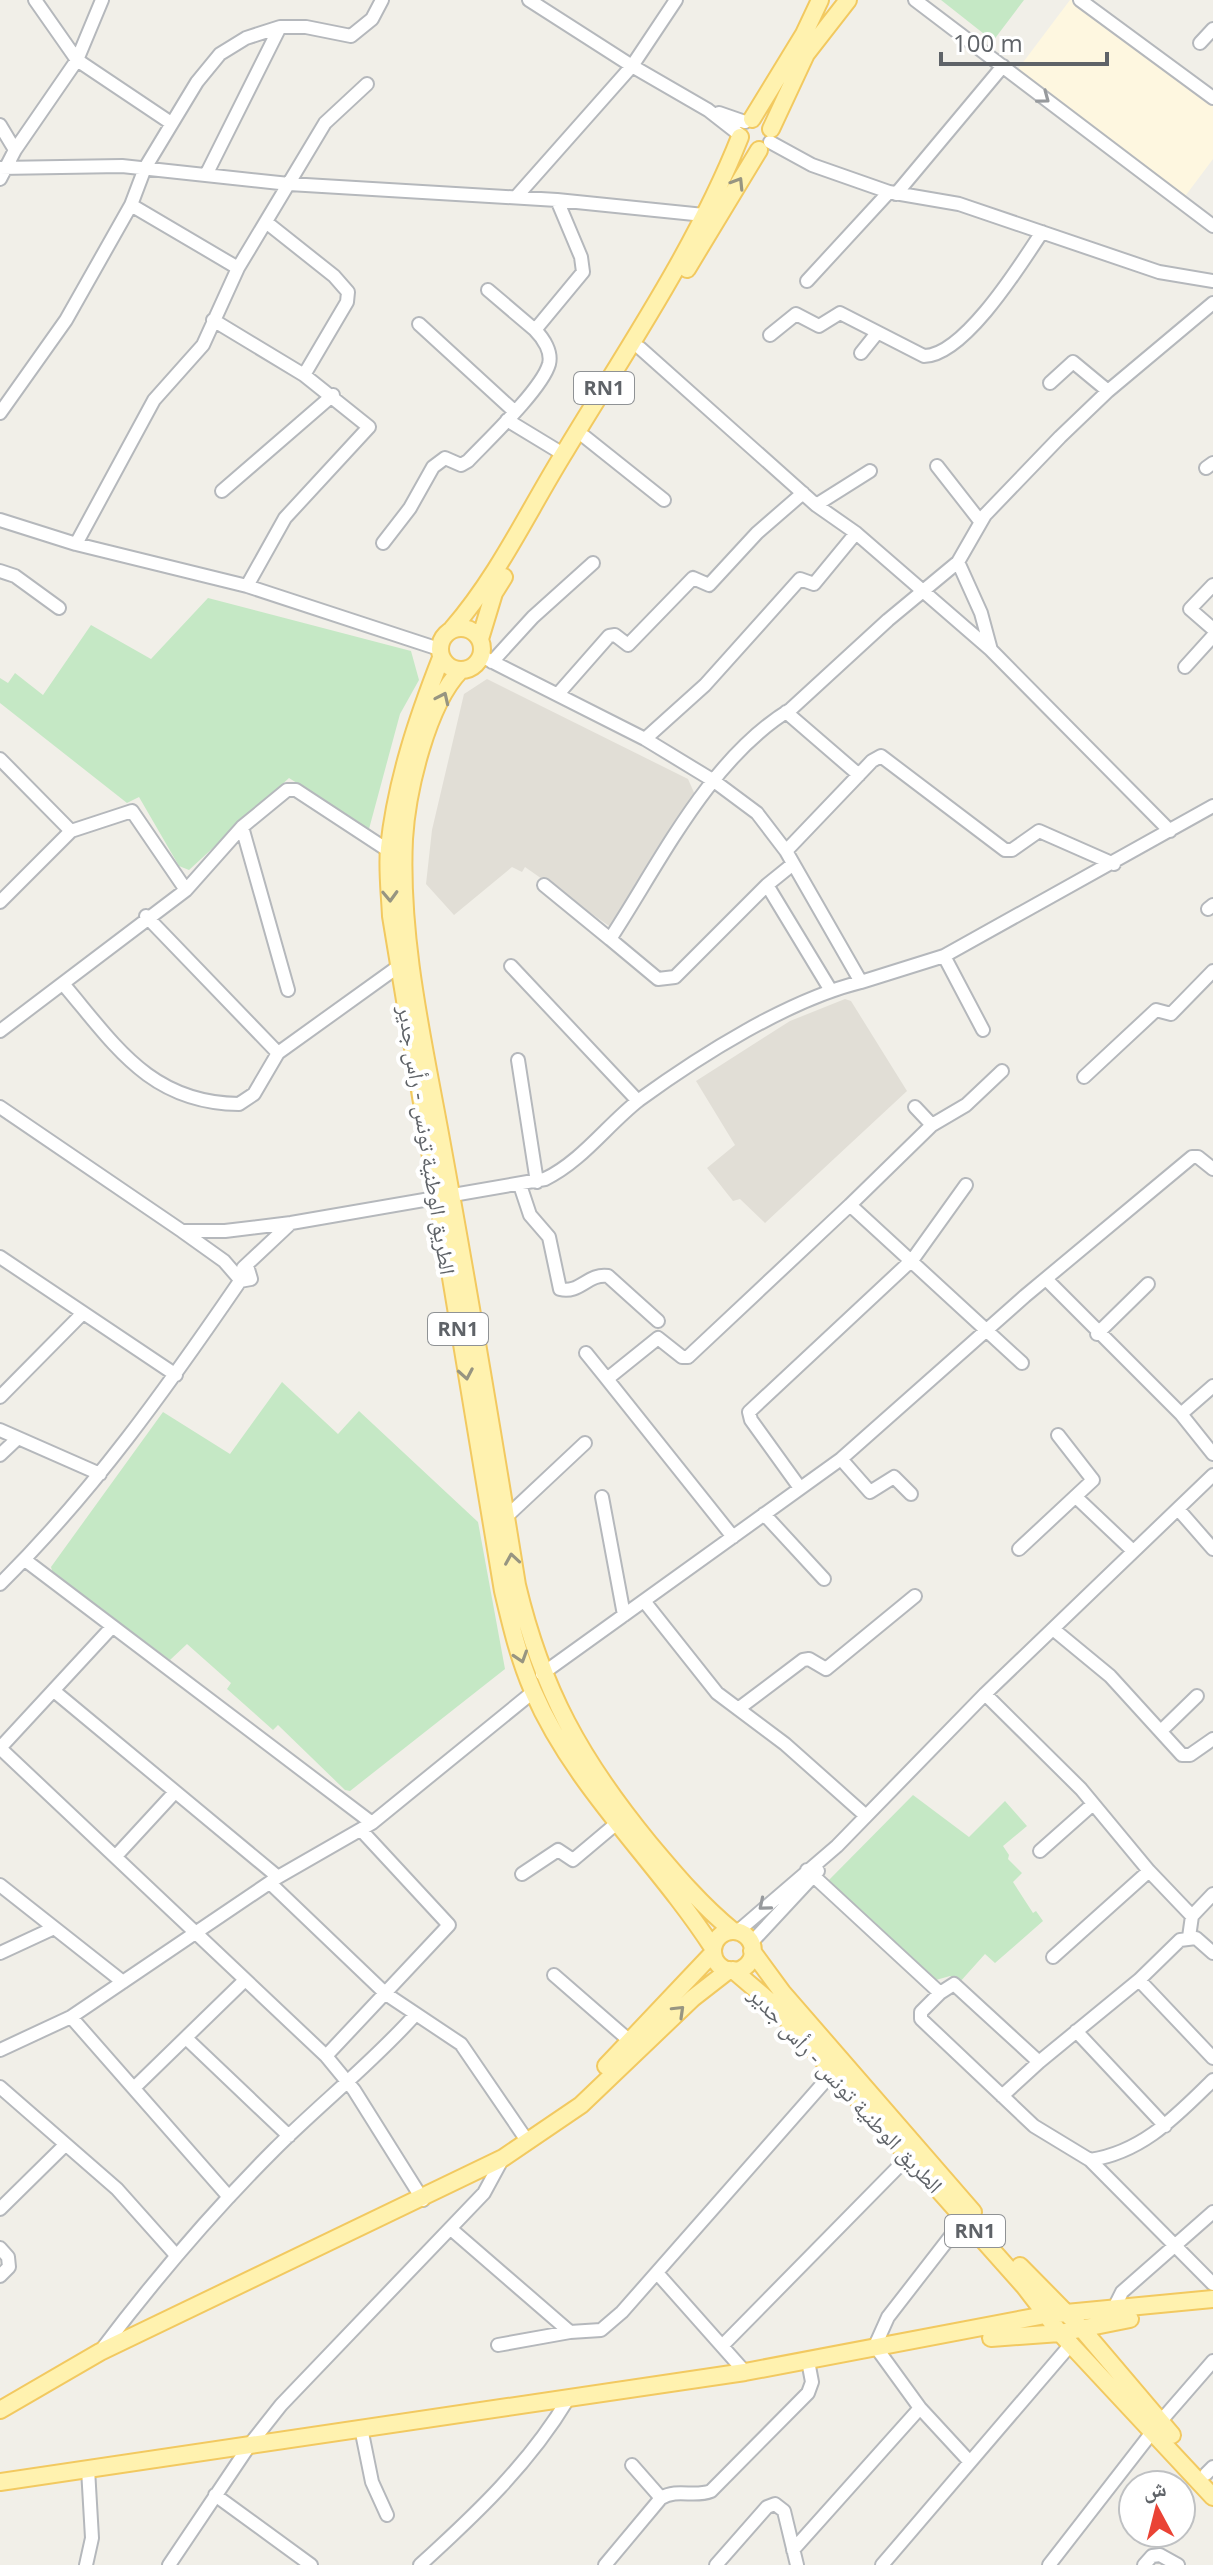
<svg xmlns="http://www.w3.org/2000/svg" width="1213" height="2565" font-family="'Open Sans','Noto Naskh Arabic',sans-serif">
<rect width="100%" height="100%" fill="#f1efe8"/>
<path fill="#fef7e0" d="M1070,0H1092L1213,90V159L1177,207L1009,81Z"/>
<path fill="#e1ded6" d="M487,679L688,779L696,797L612,928L525,867L522,872L512,867L454,915L426,884L432,830L464,694Z
M845,999L851,1001L907,1091L765,1223L740,1199L733,1201L707,1168L735,1145L696,1081L790,1021Z"/>
<path fill="#c5e8c5" d="M941,0H1024L993,41Z
M208,598L411,651L419,680L400,714L369,829L289,778L189,870L179,866L139,797L127,803L0,703V678L8,683L15,673L43,695L91,625L151,659Z
M282,1382L338,1434L359,1411L478,1522L505,1669L350,1791L345,1790L278,1725L273,1730L227,1689L231,1683L187,1644L170,1660L53,1574L51,1567L163,1412L230,1454Z
M913,1795L969,1837L1005,1801L1027,1826L1003,1846L1009,1855L1008,1859L1022,1873L1013,1882L1033,1913L1036,1911L1043,1921L995,1963L985,1954L959,1983L950,1976L936,1980L827,1882Z"/>
<g fill="none" stroke-linecap="round" stroke-linejoin="round">
<g stroke="#b5b8bc" stroke-width="16">
<path id="minor" d="M35,0L77,60L171,123
M529,0L632,66L708,110L740,135
M915,0L1213,226
M1080,0L1213,98
M1200,43L1213,29
M719,113L745,122
M0,125L15,150
M770,142L812,165L889,192L959,204L1159,272L1213,281
M0,168L122,166L289,184L557,200L704,215
M207,173L280,27
M0,179L15,150L77,60L102,0
M896,194L1003,66
M516,197L632,66L676,0
M131,205L238,268
M266,222L334,276L348,292L347,302L304,375
M807,281L889,192
M488,290L535,330
M213,320L304,375L369,427L285,518L247,586
M419,324L514,411
M770,335L796,314L819,326L840,313L924,356C964,356 1021,264 1042,232
M640,348L816,505L856,533L991,650L1170,831
M861,353L877,333
M1050,383L1073,362L1108,391
M0,413L66,320L131,205L145,168L197,82L220,54L246,38L280,27H306L351,36L372,19L382,0
M507,420L563,454
M585,437L664,500
M937,466L980,521
M1206,468L1213,463
M222,491L333,395
M816,505L870,471
M0,520L76,544L247,586L439,649
M383,543L410,508L433,467L445,458L461,465L468,461C487,441 542,389 549,364C552,352 544,339 535,330L583,272L581,257L557,200
M76,544L154,400L203,345L238,268L325,123L367,84
M958,562L981,613L991,650
M0,571L15,576L59,608
M1213,585L1190,609L1213,629
M492,662L533,617L593,563
M1185,667L1213,636
M558,694L609,636L615,635L628,645L693,578L709,585L757,533L803,493
M786,712L859,775
M645,739L705,685L800,579L814,584L856,533
M0,759L71,831
M242,827L288,990
M786,851L872,761L881,756L1005,850H1012L1039,831L1114,864
M793,864L767,885L830,989
M544,885L610,939C661,861 709,759 791,709L888,620L958,562L985,515L1060,437L1108,391L1213,303
M0,902L71,831L132,811L186,890
M1208,909L1213,905
M146,916L278,1053
M610,939L658,979L675,977L767,885
M944,956L983,1030
M511,966L638,1101
M861,982L944,956L1213,806
M64,985C115,1045 150,1103 239,1104L254,1094L278,1053L399,966
M0,1031L186,890L242,827L287,790H296L389,851
M518,1060L537,1182
M1084,1077L1156,1010L1171,1014L1213,971
M0,1107L182,1231H225L291,1223L545,1179C582,1161 607,1125 639,1100C701,1055 788,1000 861,982L786,851L757,813L714,781L645,739L481,656
M915,1107L932,1125
M520,1185L530,1215L549,1237L560,1289C580,1294 588,1273 608,1276L658,1321
M850,1205L932,1125L966,1105L1002,1071
M182,1231L224,1261L237,1276
M0,1257L176,1375
M243,1268L291,1223
M1047,1280L1181,1414L1213,1454
M1097,1334L1148,1284
M586,1353L607,1379L658,1338L682,1357H688L850,1205L1022,1363
M607,1379L733,1537
M0,1397L83,1313
M1181,1414L1213,1386
M0,1430L100,1474
M0,1455L17,1439
M841,1459L870,1492L894,1477L911,1494
M800,1488L751,1420L749,1412L913,1259L966,1185
M602,1497L624,1615
M1076,1497L1133,1551
M1178,1509L1213,1549
M764,1514L824,1579
M506,1517L585,1443
M1019,1549L1093,1480L1058,1435
M25,1560L372,1823
M0,1584C93,1492 166,1389 240,1281L237,1273L248,1269L251,1279L240,1281
M644,1601L717,1693L785,1744L866,1816
M1053,1629L1110,1676L1182,1755H1190L1213,1739
M542,1674L841,1459L1025,1296L1192,1157H1198L1213,1169
M54,1691L278,1877
M985,1694L1081,1789L1149,1871L1192,1916L1189,1937
M738,1709L803,1660L809,1659L826,1669L915,1596
M1162,1730L1197,1696
M0,1748L326,2056L354,2090L423,2200
M0,1748L112,1627
M1040,1851L1093,1804
M116,1856L175,1792
M807,1870L940,1993L921,2012V2019L1034,2126L1090,2160
M522,1874L558,1850L573,1860L617,1823
M270,1883L386,1994L461,2044L528,2142
M0,1885L123,1982
M1192,1916L1213,1894
M737,1932L837,1846L985,1694L1213,1475
M751,1943L818,1871
M0,1953L54,1928
M1053,1957L1149,1871
M554,1975L631,2042
M1139,1980L1213,2058
M940,1993L954,1984L1039,2062L1002,2096
M71,2017L229,2197
M1076,2031L1165,2126
M186,2038L289,2136
M0,2050L71,2017L278,1877L372,1823L533,1692
M326,2056L449,1925L361,1830
M1039,2062L1139,1980L1180,1940L1196,1938L1213,1953
M1213,2080C1176,2116 1143,2152 1090,2160L1213,2284
M0,2087L117,2189L175,2254
M135,2087L245,1980
M0,2209L65,2145
M964,2219L888,2317L875,2346L920,2408L969,2461
M451,2229L570,2332L498,2345
M0,2248L8,2257L9,2267L0,2276
M658,2274L745,2372
M1113,2310L1122,2292L1213,2212
M570,2332L601,2330L622,2312L834,2071
M723,2345L908,2157
M102,2349C155,2279 211,2213 274,2150C320,2104 371,2064 415,2015
M361,2428L372,2482L387,2515
M632,2465L661,2498
M1206,2474L1213,2467
M215,2495L311,2565
M793,2550L920,2408
M86,2565L92,2538L88,2469
M169,2565L251,2443L281,2405L484,2193L503,2158
M420,2565C476,2514 529,2464 568,2399
M605,2565L661,2498C678,2488 694,2498 711,2491L808,2393L812,2382L808,2361
M716,2565L767,2507L775,2504L784,2511L797,2565
M882,2565L1072,2343
M1049,2565L1160,2422L1213,2361
M1144,2565L1152,2556L1160,2555L1178,2565"/>
</g>
<g stroke="#f2c960" stroke-width="20">
<path id="major" d="M752,119L804,34L820,0
M771,129L806,54L848,0
M687,269L759,150
M440 649a21 21 0 1 1 42 0a21 21 0 1 1-42 0Z
M452,629C499,575 528,511 566,450C627,349 696,248 740,137
M480,639L494,593L504,577
M441,658C417,719 396,782 389,848C387,870 390,893 391,916L503,1591C511,1625 519,1659 533,1691C575,1788 656,1860 713,1948
M461,670C427,704 407,791 404,839C399,945 426,1053 444,1156C470,1299 494,1442 517,1585C542,1690 581,1760 649,1843C675,1874 701,1905 733,1931
M713 1951a20 20 0 1 1 40 0a20 20 0 1 1-40 0Z
M752,1951L782,1992L973,2212
M733,1970L774,2005L1024,2286L1060,2333L1213,2497
M606,2066L713,1953
M1020,2266L1082,2329L1172,2435
M991,2338L1060,2333L1130,2319
M0,2410L100,2352L503,2158L581,2105L693,1998L729,1970
M0,2482L745,2372L1045,2315L1213,2299"/>
</g>
<use href="#minor" stroke="#fff" stroke-width="12"/>
<use href="#major" stroke="#fff2af" stroke-width="16"/>
</g>
<defs><path id="oneway-chevron" d="M-2-3.5L2.5 0L-2 3.5" fill="none" stroke-width="1.6" stroke-linecap="round" stroke-linejoin="round" transform="scale(2)"/></defs>
<g stroke="#979a9d">
<use href="#oneway-chevron" transform="translate(1044 98) rotate(37)"/>
<use href="#oneway-chevron" transform="translate(764 1905) rotate(140)"/>
</g>
<g stroke="#979581">
<use href="#oneway-chevron" transform="translate(738 183) rotate(-58)"/>
<use href="#oneway-chevron" transform="translate(443 698) rotate(-65)"/>
<use href="#oneway-chevron" transform="translate(390 896) rotate(88)"/>
<use href="#oneway-chevron" transform="translate(466 1374) rotate(80)"/>
<use href="#oneway-chevron" transform="translate(512 1559) rotate(-99)"/>
<use href="#oneway-chevron" transform="translate(521 1657) rotate(72)"/>
<use href="#oneway-chevron" transform="translate(679 2011) rotate(-44)"/>
</g>
<g text-anchor="middle" stroke-width="8" stroke-linejoin="round" paint-order="stroke">
<g fill="#fff" stroke="#8f9295" stroke-width="2">
<rect x="574" y="372" width="60" height="32" rx="6"/>
<rect x="428" y="1313" width="60" height="32" rx="6"/>
<rect x="945" y="2215" width="60" height="32" rx="6"/>
</g>
<g font-size="20" font-weight="bold" fill="#5f6368">
<text x="604" y="395">RN1</text>
<text x="458" y="1336">RN1</text>
<text x="975" y="2238">RN1</text>
</g>
<g font-size="22" fill="#5f6368" stroke="#fff">
<text transform="translate(427 1140) rotate(81)" y="8">الطريق الوطنية تونس - رأس جدير</text>
<text transform="translate(846 2090) rotate(47)" y="8">الطريق الوطنية تونس - رأس جدير</text>
</g>
</g>
<g transform="translate(1157 2509) rotate(353)"><circle r="38" fill="#ffffff" stroke="#bfc1c3" stroke-width="2"/>
<path d="M0-6L14 30L0 20L-14 30Z" fill="#ea4335"/>
<text y="-12" font-size="22" font-weight="bold" text-anchor="middle" fill="#5f6368">ش</text>
</g>
<path d="M941 52v12h166v-12" fill="none" stroke="#5f6368" stroke-width="4"/>
<text x="953" y="52" font-size="24" fill="#5f6368" stroke="#ffffff" stroke-width="6" paint-order="stroke">100 m</text>
</svg>
